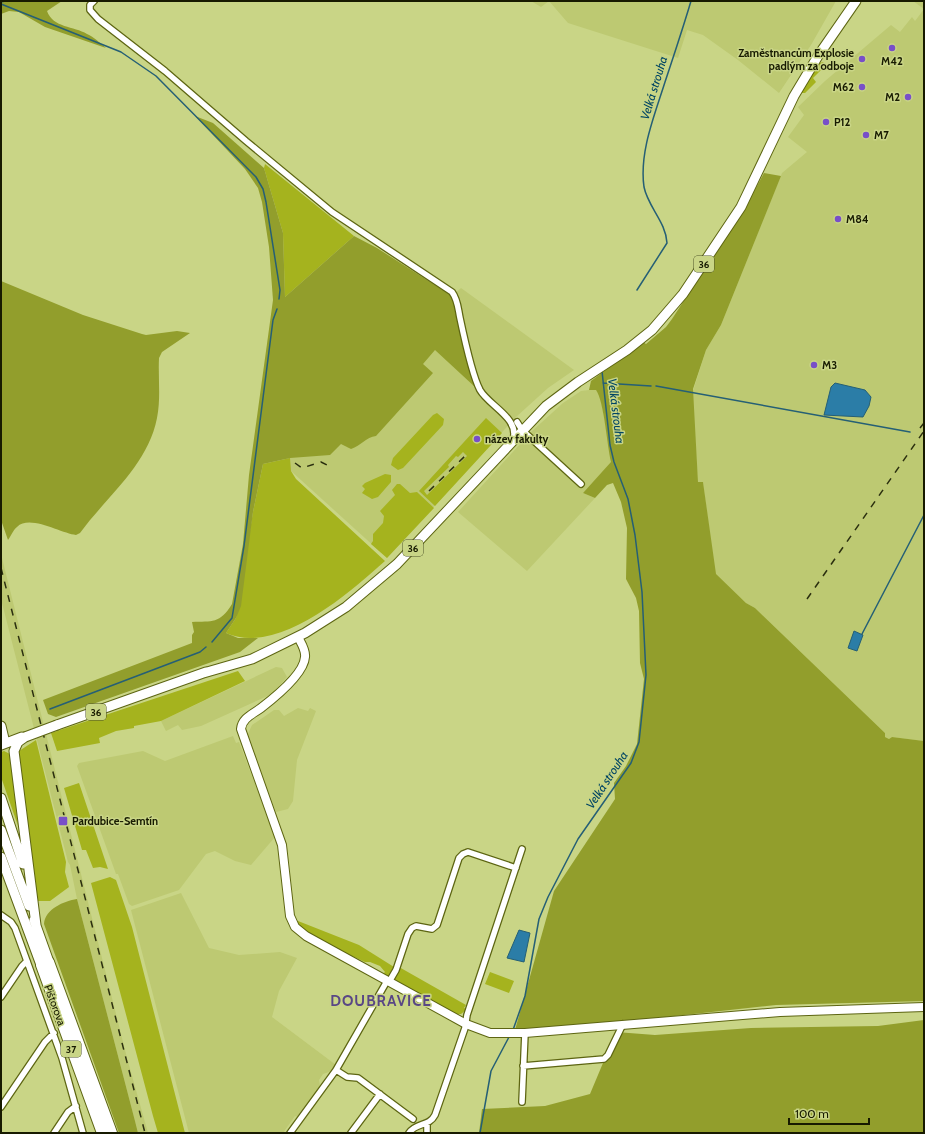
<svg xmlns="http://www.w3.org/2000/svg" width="925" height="1134" font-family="Cabin,sans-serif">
<rect width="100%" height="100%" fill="#c9d586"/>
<path fill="#bdc972" d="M531,1H836L811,45L779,93L738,60L703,35L687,30L678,58L568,23L549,1L541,7Z
M913,1H924V741L892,737L889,739L885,737V733L755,608L746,603L715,574L703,482H698L692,394L706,350L721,325L782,173L807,152L788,137L804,115L798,107L825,81L891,25L900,32L912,17L915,21L924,9Z
M461,288L574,370L548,388L516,417L387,558L291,471L265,413L452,296Z
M589,390H596L600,395L612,462L583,493L595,498L527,571L458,512L531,432L563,403L581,391Z
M1,554L127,1058L148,1133H138L135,1121L77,899L70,865L68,862L1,599Z
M276,667L282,668L287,677L272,694L201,726L182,730L178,725L166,731L161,721Z
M298,708L308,711L310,708L316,711L297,760L293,801L288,809L276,812L247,736L252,725L274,710H279L284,716Z
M233,736L236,743L239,742L275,837L251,865L235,861L215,851L206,854L179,890L132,906L129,904L118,874H116L77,766L79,763L143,751L165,761Z
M181,893L209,948L239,955L280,952L297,958L279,991L272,1017L336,1065L332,1071L323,1074L319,1080L320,1086L297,1117L295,1116L283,1133H189L131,910Z"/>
<path fill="#a5b31e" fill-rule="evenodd" d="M823,62L828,68L824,67L813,78L816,82L805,93H802L801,92L817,64Z
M265,164L354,236L285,297L283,233L264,168Z
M437,413L444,419L443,425L403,468L398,470L391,465L393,458L433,415Z
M486,418L502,433L435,506L419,491ZM463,452L467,456L427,495L424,491L449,467L448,465L456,456L458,457Z
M290,458L291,471L296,479L385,561C348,594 278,656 226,633L236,618L253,512L263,464Z
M385,474L391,475V482L378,497L372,499L362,493L365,489L362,486L365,483Z
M397,484H400L410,493L417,492L434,508L387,558L371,544L373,541V534L383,523L384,516L380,511L395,495L392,490Z
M238,671L245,681L161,721L134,726V728L116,731L99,738L100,743L57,751L51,733Z
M36,740L66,862L65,872L69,887L50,901H38L36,899L18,756L19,751Z
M4,751L10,754L11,759L18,826L1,777V752Z
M79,783L108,869L100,867L93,868L86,850H82L64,788Z
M110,877L116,880L132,927L185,1133H158L153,1116L91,883Z
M298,921L359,945L394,967L389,976H385L383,974L385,972L380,966L370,962H365L352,956L350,957L310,935L298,924Z
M399,967L466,1005L464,1008L467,1009L461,1014H454L395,982L394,978Z
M490,972L514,981L509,993L485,984Z"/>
<path fill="#929e2c" d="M3,1H62L47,11C53,28 74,26 87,34C94,37 100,43 106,48L45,27L19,12L9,11L1,14V2Z
M195,116L213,123L264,168L283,233L285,297L354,236L377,248L452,296L475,387L435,350L423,364L433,373L376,436C366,437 361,446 351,449L341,444L330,455L290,458L263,464L253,512L241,606L236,618L226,633L238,638H258L240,652L56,717L48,714L43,700L192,643V635L194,632L192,622C212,621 220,624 232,604L243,544L249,475L273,300L269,247L262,202L258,188L245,169Z
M764,173L781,176L721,325L706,350L693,389L698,482H703L716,574L746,603L755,608L885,733V737L889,739L892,737L924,741V1001L776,1005L592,1025L515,1030L554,891L615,799L614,783L626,766L637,744L644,679L640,663L639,611L636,598L626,579L627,528L621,502L613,483L607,485L595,498L583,493L611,462C607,445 604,401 596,390H589L591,381L643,342L646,344L666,327L672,319L750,199Z
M1,281L83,315L142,334L146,335L177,331L190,333L162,352L159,358C158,378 161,398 157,418C148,465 107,496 80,533L76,535C62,534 30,514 17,527C13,530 11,536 8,540L1,520Z
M77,899L135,1121L138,1133H119L44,924C45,909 64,901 77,899Z
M924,1020V1133H479L482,1109L545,1106L590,1094L616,1032L655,1035L751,1028L878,1026Z"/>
<path fill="#2b7da7" stroke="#255f75" d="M835,383L865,390L871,397L869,406L863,417L824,415L831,387Z
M854,631L863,635L857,651L848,648Z
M519,930L530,933L524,962L507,958Z"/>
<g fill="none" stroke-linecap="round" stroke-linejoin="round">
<path stroke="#255f75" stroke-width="1.5" d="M1,2L5,1
M1,4L121,52L156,76L256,177L263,189L266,202L280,290L279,299
M637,290L667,243C666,222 648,207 644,187C639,152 655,114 665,82C674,55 683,28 691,1
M603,383L651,386
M656,386L910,432
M862,634L924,515
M212,642L232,618L244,546L273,320L277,309
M50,709L200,652L206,647
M513,1030L525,996L539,919L548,897L578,839L631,763L639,742L646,675L642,592L635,535L628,499L614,462L610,445L602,371
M480,1133L491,1071L509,1037"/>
<g stroke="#5d6512" stroke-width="8">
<path id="street" d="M94,1L90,5V10L98,19L165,71L246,141L332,212L452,292C458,300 458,309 460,318C464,337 472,375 480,390C489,406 520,418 513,440
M517,422L522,430L581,484
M1,915L11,922L15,928L62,1058L83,1133
M389,982L396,970L408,934L412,928L416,926L432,929L437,925L459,858L463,854L468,852L516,868
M1,997L22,966L27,961
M523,1066L604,1059L608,1055L623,1024
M336,1070L347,1077L358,1078L413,1119
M522,1102L525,1033
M1,1107L45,1042L54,1033
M54,1133L68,1112L76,1106
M290,1133L336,1070L387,981
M351,1133L380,1094
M409,1133C416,1122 429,1127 435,1115L465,1028L467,1015L522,849
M427,1133V1123"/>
</g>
<g stroke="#5d6512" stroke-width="10">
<path id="secondary" d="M298,637C301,643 306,650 305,657C304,674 274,698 261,708C253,714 242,718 241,729L282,845L290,916L295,927L306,936L466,1024L490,1033H525L780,1012L924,1007"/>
</g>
<g stroke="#5d6512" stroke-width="11">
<path id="primary" d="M200,674L252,659L305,633L346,607L397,564L546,406L578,382L627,350L652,330L683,294L741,207L794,96L818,56L856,1
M57,725L206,672
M1,726L5,743
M25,737L18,742L14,751L36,925
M1,745L22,737
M1,798L23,864
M1,830L29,906
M1,857L41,965
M34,920L49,962"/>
</g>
<g stroke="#5d6512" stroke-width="12">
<path id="highway" d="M49,962L112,1133
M41,965L102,1133"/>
</g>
<use href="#street" stroke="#fff" stroke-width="5.5"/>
<use href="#secondary" stroke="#fff" stroke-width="8"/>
<use href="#primary" stroke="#fff" stroke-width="9"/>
<use href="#highway" stroke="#fff" stroke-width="10"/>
<path stroke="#2b2f0f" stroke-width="1.5" stroke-dasharray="7 7" stroke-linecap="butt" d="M920,428L924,423
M295,463L302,468L321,462L327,465
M429,491L465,456
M1,568L145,1133
M807,599L924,431"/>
<g stroke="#5d6512" stroke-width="11" stroke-linecap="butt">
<path id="primary-bridge" d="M25,737L57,725"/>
</g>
<use href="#primary-bridge" stroke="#fff" stroke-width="9"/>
</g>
<g fill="#784fc8" stroke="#c9d586" stroke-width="1.5">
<circle cx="892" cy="48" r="4"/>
<circle cx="862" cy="59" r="4"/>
<circle cx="862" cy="87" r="4"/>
<circle cx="908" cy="97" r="4"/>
<circle cx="826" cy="122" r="4"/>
<circle cx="866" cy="135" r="4"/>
<circle cx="838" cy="219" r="4"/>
<circle cx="814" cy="365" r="4"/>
<circle cx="477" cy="439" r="4"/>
<rect x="58" y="816" width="10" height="10" rx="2"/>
</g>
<g text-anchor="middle" stroke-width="3" stroke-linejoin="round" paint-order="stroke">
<g fill="#c9d586" stroke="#4c5228" stroke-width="1">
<rect x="694" y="256" width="20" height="16" rx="3"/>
<rect x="403" y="540" width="20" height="16" rx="3"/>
<rect x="86" y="704" width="20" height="16" rx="3"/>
<rect x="61" y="1041" width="20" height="16" rx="3"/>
</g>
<g font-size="10" font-weight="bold" fill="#171a00">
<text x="704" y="268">36</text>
<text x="413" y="552">36</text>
<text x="96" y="716">36</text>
<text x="71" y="1053">37</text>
</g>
<g font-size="11" font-weight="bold" fill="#171a00" stroke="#c9d586" text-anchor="start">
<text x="854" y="57" text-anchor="end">Zaměstnancům Explosie<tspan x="854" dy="13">padlým za odboje</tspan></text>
<text x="892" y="65" text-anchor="middle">M42</text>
<text x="854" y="91" text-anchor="end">M62</text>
<text x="900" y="101" text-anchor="end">M2</text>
<text x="834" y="126">P12</text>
<text x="874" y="139">M7</text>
<text x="846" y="223">M84</text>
<text x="822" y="369">M3</text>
<text x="485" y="443">název fakulty</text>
<text x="72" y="825">Pardubice-Semtín</text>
</g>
<g font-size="11" fill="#171a00" stroke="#c9d586">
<text transform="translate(55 1005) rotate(70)" y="4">Pištorova</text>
</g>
<g font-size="12" font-style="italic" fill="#004563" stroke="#c9d586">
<text transform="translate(654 88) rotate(-73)" y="4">Velká strouha</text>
<text transform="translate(616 411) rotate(83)" y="4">Velká strouha</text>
<text transform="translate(607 780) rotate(-57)" y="4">Velká strouha</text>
</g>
<g font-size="15" font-weight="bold" letter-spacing="1" fill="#594785" stroke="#c9d586">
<text x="381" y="1006">DOUBRAVICE</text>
</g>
</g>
<rect width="925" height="1134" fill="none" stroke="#171a00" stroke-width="4"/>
<path d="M789 1118v6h80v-6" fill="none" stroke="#171a00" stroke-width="2"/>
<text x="795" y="1118" font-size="12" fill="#171a00" stroke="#c9d586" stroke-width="3" paint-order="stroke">100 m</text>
</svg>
